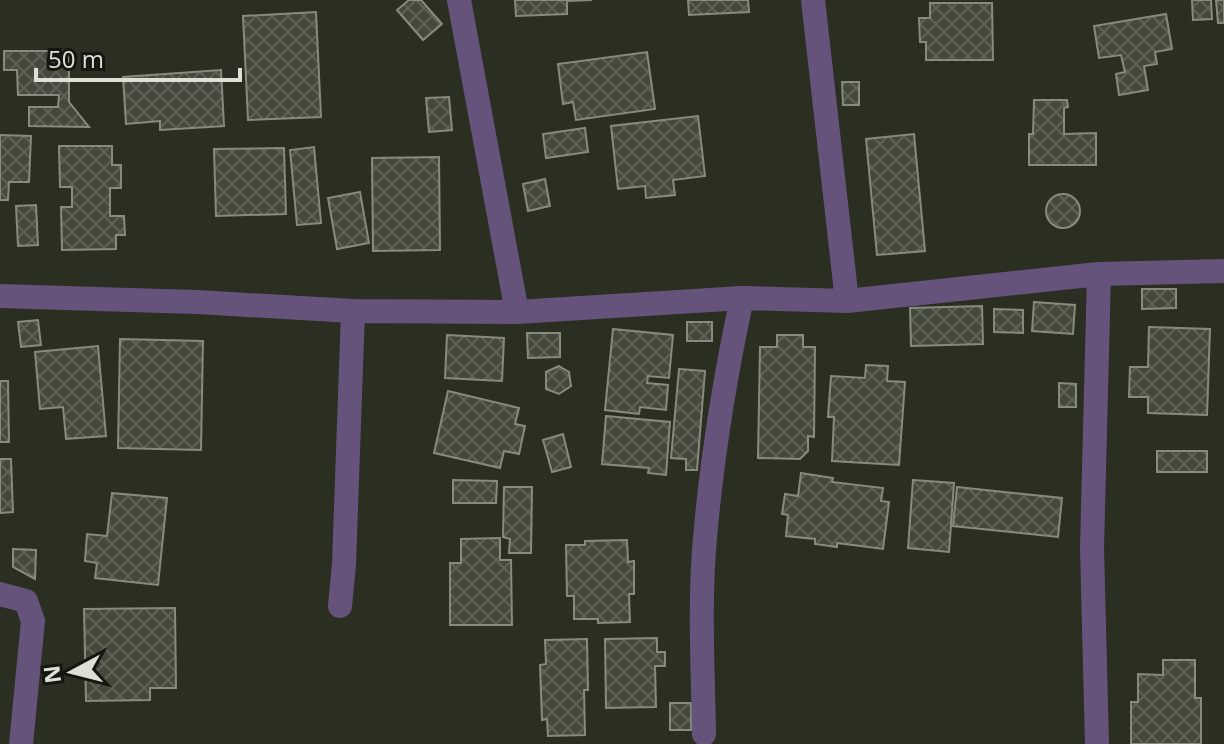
<svg xmlns="http://www.w3.org/2000/svg" width="1224" height="744" font-family="'Open Sans',sans-serif">
<defs>
<pattern id="building-cross-hatch" width="8" height="8" patternUnits="userSpaceOnUse" patternTransform="scale(2)"><rect width="8" height="8" fill="#45493c"/><path d="M0 0l8 8M0 8l8-8" fill="none" stroke="#5f6357"/></pattern>
</defs>
<rect width="100%" height="100%" fill="#2b2f22"/>
<path fill="url(#building-cross-hatch)" stroke="#878b7d" stroke-width="2" d="M409,0H421L442,24L423,40L397,10Z
M515,0H592L567,1V14L516,16Z
M688,0H748L749,12L689,15Z
M1192,0H1211L1212,19L1193,20Z
M1216,0H1224V23H1218Z
M930,3H992L993,60H926V42H920L919,18H930Z
M316,12L321,117L248,120L243,16Z
M1166,14L1172,49L1155,52L1157,64L1144,66L1148,90L1119,95L1116,74L1125,72L1121,55L1099,58L1094,26Z
M4,51H69V102L89,127L29,126V107H58L59,95H18L17,70H4Z
M647,52L655,109L576,120L573,102L563,104L558,64Z
M221,70L224,126L160,130V121L126,124L123,77Z
M842,82H859V105H843Z
M449,97L452,130L429,132L426,98Z
M1034,100H1067L1068,107L1064,108V134L1096,133V165H1029V134H1033Z
M698,116L705,176L673,180L675,195L646,198L645,186L618,189L611,126Z
M585,128L588,152L546,158L543,134Z
M914,134L925,251L877,255L866,139Z
M0,135L31,136L29,182H9L8,200H0Z
M59,146H112V165H121V188H110V216H124L125,235H116V249L62,250L61,207H72V187H60Z
M314,147L321,223L297,225L290,150Z
M284,148L286,214L216,216L214,149Z
M439,157L440,250L373,251L372,158Z
M545,179L550,206L528,211L523,184Z
M360,192L369,243L337,249L328,198Z
M1046 211a17 17 0 1 1 34 0a17 17 0 1 1-34 0Z
M36,205L38,245L18,246L16,206Z
M1142,289H1176V308L1142,309Z
M1034,302L1075,305L1073,334L1032,331Z
M982,306L983,344L911,346L910,308Z
M994,309L1023,310V333L994,332Z
M38,320L41,345L21,347L18,322Z
M687,322H712V341H687Z
M1149,327L1210,329L1207,415L1148,413V397H1129L1130,367H1148Z
M613,329L673,335L669,378L648,376L647,383L668,385L666,410L640,407L639,414L605,410Z
M527,333H560V357L528,358Z
M447,335L504,338L502,381L445,378Z
M777,335H803V347H815L814,437L808,436V451L800,459L758,458L760,347H777Z
M120,339L203,341L201,450L118,448Z
M98,346L106,436L66,439L63,407L40,409L35,352Z
M866,365L888,366L887,381L905,382L899,465L832,461L834,417H828L831,376L865,378Z
M559,366L569,372L571,386L559,394L546,389V372Z
M679,369L705,371L697,470H686V459L671,458Z
M0,381H8L9,442H0Z
M1059,383L1076,384V407H1059Z
M448,391L519,408L515,424L525,426L519,454L504,451L500,468L434,453Z
M606,416L670,422L666,475L648,473L649,468L602,464Z
M563,434L571,467L552,472L543,440Z
M1157,451H1207V472H1157Z
M0,459H11L13,512L0,513Z
M801,473L833,478L832,482L883,488L881,501L889,502L883,549L837,543V547L815,544V539L786,536L788,515L782,514L785,494L798,496Z
M453,480L497,481L496,503H453Z
M913,480L954,483L949,552L908,548Z
M504,487H532L531,553H509L510,539L503,537Z
M957,487L1062,498L1058,537L953,526Z
M112,493L167,498L158,585L95,578L97,563L85,561L87,534L107,536Z
M500,538V560H511L512,625H450V563H461V539Z
M627,540L628,562L634,561V594H629L630,622L598,623V619H574V596H567L566,545H585V541Z
M13,549L36,550L35,579L13,567Z
M175,608L176,688H150V700L86,701L84,609Z
M657,638V652H665V666H655L656,707L606,708L605,639Z
M587,639L588,690H584L585,735L548,736L547,719L542,720L540,665L546,664L545,640Z
M1163,660H1195V698H1201V744H1131V702H1138V674L1163,675Z
M670,703H691V730H670Z"/>
<g fill="none" stroke-linecap="round" stroke-linejoin="round">
<path stroke="#66537c" stroke-width="24" d="M459,0L517,312
M813,0L847,301
M0,296L196,302L353,311L517,312L742,298L847,301L1099,274
M0,594L26,601L33,621L21,744
M340,606L344,564L353,311
M704,734C703,669 699,603 705,538C712,457 725,377 742,298
M1097,744L1092,548L1099,274L1224,271"/>
</g>
<g transform="translate(72 672) rotate(263)" stroke="#141610" stroke-width="6" paint-order="stroke">
<path d="M0-6L14 30L0 20L-14 30Z" fill="#dee0d8"/>
<text y="-12" font-size="22" font-weight="bold" text-anchor="middle" fill="#dee0d8">N</text>
</g>
<path d="M36 68v12h204v-12" fill="none" stroke="#dee0d8" stroke-width="4"/>
<text x="48" y="68" font-size="24" fill="#dee0d8" stroke="#141610" stroke-width="6" paint-order="stroke">50 m</text>
</svg>
